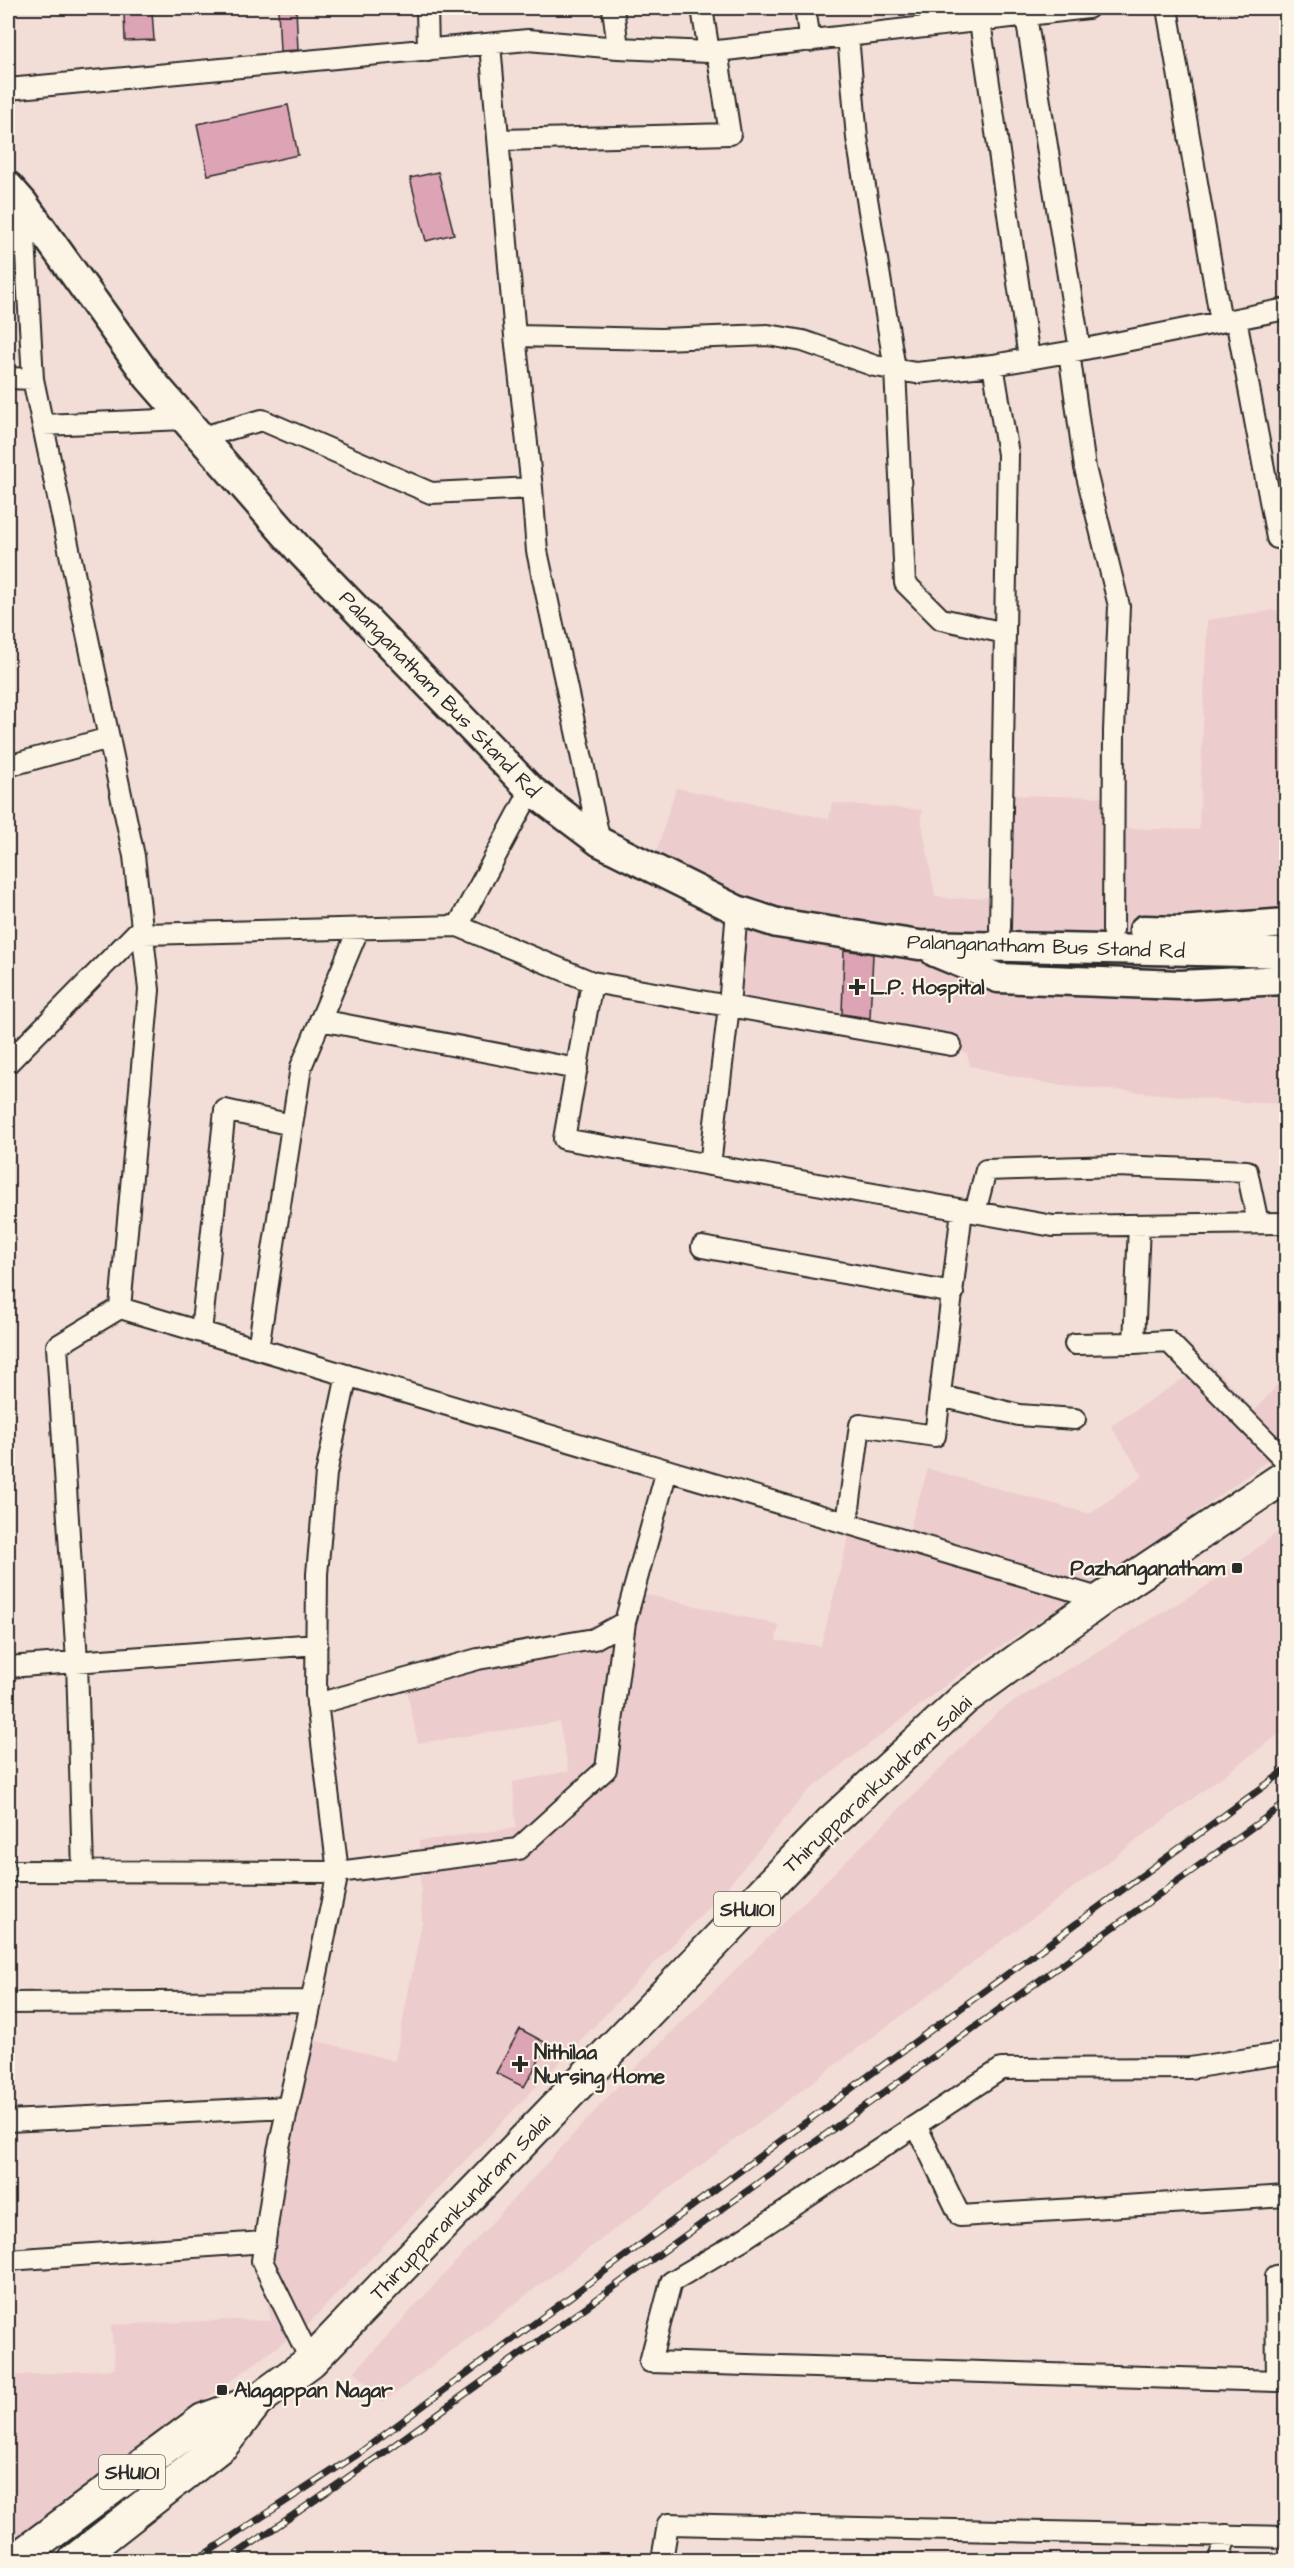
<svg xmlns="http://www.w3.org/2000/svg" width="1294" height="2568" font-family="'Architects Daughter',sans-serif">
<rect width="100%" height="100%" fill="#f3ddd7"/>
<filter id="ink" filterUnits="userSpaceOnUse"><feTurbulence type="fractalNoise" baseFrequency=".0167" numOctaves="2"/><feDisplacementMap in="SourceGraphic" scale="12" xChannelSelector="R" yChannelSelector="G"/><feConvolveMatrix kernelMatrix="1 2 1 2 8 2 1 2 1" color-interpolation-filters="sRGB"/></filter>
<g filter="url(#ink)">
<path fill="#eccccd" d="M1283,609L1286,623V1104L1243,1102L1043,1083L970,1066L967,1053L898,1036L717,1000L733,923L647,883L676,788L829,819L832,803L922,810L921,819L935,895L949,899L995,897L999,795L1112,797L1113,828L1199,830L1207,620Z
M1209,1362L1255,1411L1286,1374V1447L1158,1541L964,1671L807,1792L723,1892L307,2325L8,2544V2376L115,2369L111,2325L233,2320L271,2321L255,2235L263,2159L295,2035L395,2061L422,1922L419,1841L516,1828L513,1782L569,1771L559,1722L418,1743L404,1678L619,1628L630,1591L779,1625L776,1641L821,1646L852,1523L907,1537L928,1469L1090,1514L1143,1476L1111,1426Z
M1286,1526V1729L383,2402L355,2371L631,2072L1000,1710L1210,1584Z"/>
<path fill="#dda4b6" stroke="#2b2b2b" stroke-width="1.5" d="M278,8H296L298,50L280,51Z
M152,11L154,40L125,41L124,12Z
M288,105L298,155L208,175L197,124Z
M438,172L454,234L426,241L410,178Z
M844,950L873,954L870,1018L842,1014Z
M520,2029L548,2044L524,2087L496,2073Z"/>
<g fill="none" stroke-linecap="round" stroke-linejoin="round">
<g stroke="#2b2b2b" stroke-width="24">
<path id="street" d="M427,8L428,50
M613,8L618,48
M702,8L709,52
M805,8L810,41
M1167,8L1221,322
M1026,16L1080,350L1286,309
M980,22L1029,358
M848,36L857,138L895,369L905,583L941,619L1005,633
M490,44L515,336L532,488L537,551L600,842
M8,89L528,40L618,48L709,52L1088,8
M499,140L730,134L717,51
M23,204L33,379L134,856L149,990L120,1308L1102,1599
M1236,319L1277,538
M515,336L661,339L768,335L803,341L875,366L916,373L993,365
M1069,352L1085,468L1119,606L1114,731L1113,930
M8,378L33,379
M43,425L185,419
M202,437L262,420L431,493L532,488
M8,766L109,738
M458,926L592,982L564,1139L1053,1226L1286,1223
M1000,928L1008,454L993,365L1080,350
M143,934L458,926L531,790
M592,982L951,1045
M320,1020L577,1069
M8,1063L142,927
M710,1165L729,1006L737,910
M975,1212L986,1170L1116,1166L1247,1171L1258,1223
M702,1247L953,1293
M201,1332L225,1110L292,1125
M1134,1343L1168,1341L1286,1461
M1075,1344L1134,1343L1139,1225
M258,1349L301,1067L358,930
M941,1396L1019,1415L1075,1419
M847,1523L860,1425L935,1436L962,1210
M8,1667L317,1644
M317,1704L478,1659L594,1639L625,1622L667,1470
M8,1871L338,1872L518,1849L606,1769L625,1622
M83,1871L77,1661L57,1346L120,1308
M8,2003L311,2001
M1286,2053L1190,2068L1001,2069L742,2240L671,2282L650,2362L1277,2381L1276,2276L1286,2274
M8,2121L288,2107
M916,2125L960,2216L1286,2196
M8,2260L265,2242
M311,2361L262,2261L278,2151L306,2027L338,1872L316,1694L317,1574L326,1474L347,1375
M662,2560L668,2524L1286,2537
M1219,2560L1226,2535"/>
</g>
<g stroke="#2b2b2b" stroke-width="33">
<path id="secondary" d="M8,186L23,203L149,378L302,553L531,790L600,842L737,910L777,923L919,945L1286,953
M1144,930L1180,931L1286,923
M935,952L998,978L1180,985L1286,980"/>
</g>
<g stroke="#2b2b2b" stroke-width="36">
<path id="primary" d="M15,2560L203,2420L258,2400
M75,2560L223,2444L258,2400L311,2361L830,1823L964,1699L1102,1599L1286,1476"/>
</g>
<use href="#street" stroke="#fcf5e5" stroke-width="20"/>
<use href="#secondary" stroke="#fcf5e5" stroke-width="28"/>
<use href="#primary" stroke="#fcf5e5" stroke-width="32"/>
<g stroke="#2b2b2b" stroke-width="7">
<path id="rail" d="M196,2560L358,2454L860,2082L1286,1770
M228,2560L379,2456L1286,1803"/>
</g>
<use href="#rail" stroke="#fcf5e5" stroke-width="4.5" stroke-dasharray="14" stroke-linecap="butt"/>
</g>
</g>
<g fill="#2b2b2b" stroke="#fcf5e5" stroke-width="2">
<path d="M854 978h6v6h6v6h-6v6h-6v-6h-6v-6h6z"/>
<rect x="1231" y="1562" width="12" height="12" rx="3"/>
<path d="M517 2055h6v6h6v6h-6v6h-6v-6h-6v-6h6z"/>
<rect x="216" y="2384" width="12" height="12" rx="3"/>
</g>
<g text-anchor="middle" stroke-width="4.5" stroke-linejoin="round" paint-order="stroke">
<g fill="#fcf5e5" stroke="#6a6863" stroke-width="1.5">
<rect x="714" y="1892" width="66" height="34" rx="4.5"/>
<rect x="99" y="2455" width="66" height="34" rx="4.5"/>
</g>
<g font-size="20" font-weight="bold" fill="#2b2b2b">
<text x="747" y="1916">SHU101</text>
<text x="132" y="2479">SHU101</text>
</g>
<g font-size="21" fill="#2b2b2b" stroke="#fcf5e5">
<text transform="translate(440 694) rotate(46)" y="7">Palanganatham Bus Stand Rd</text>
<text transform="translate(1046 946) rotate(2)" y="7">Palanganatham Bus Stand Rd</text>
<text transform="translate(877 1784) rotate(-43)" y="7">Thirupparankundram Salai</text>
<text transform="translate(460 2207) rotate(-46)" y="7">Thirupparankundram Salai</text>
</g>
<g font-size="21" font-weight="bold" fill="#2b2b2b" stroke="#fcf5e5" text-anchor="start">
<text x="870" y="994">L.P. Hospital</text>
<text x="1225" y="1575" text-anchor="end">Pazhanganatham</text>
<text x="534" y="2059">Nithilaa<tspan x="534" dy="24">Nursing Home</tspan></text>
<text x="234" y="2397">Alagappan Nagar</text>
</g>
</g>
<rect width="1294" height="2568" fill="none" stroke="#fcf5e5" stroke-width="30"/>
<rect x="15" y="15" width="1264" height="2538" fill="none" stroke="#2b2b2b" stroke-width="2" filter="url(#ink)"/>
</svg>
